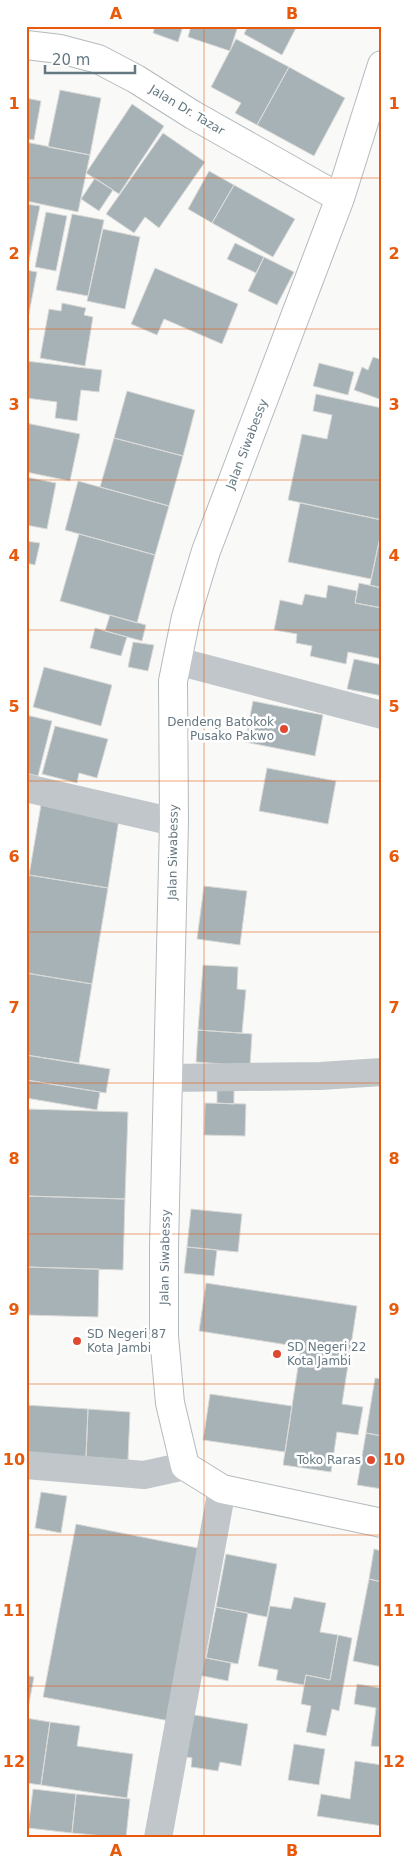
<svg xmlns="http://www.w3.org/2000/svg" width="408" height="1864" font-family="'DejaVu Sans',sans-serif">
<rect width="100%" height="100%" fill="#f9f9f7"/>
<path fill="#a7b2b6" stroke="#dbdbd9" d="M155,26H183L178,42L153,33Z
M191,26H238L230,51L188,37Z
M248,26H297L282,55L244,34Z
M236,39L289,67L257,125L235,113L241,103L211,87Z
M289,67L345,98L314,156L257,125Z
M60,90L101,98L90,155L48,147Z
M26,98L41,101L34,140L26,139Z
M132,104L164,126L119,194L86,173Z
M163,133L205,162L159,228L145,217L134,233L106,214Z
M26,142L90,155L78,212L26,201Z
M209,171L234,185L212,223L188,209Z
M95,178L113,190L99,211L81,199Z
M234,185L295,219L273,257L212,223Z
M26,204L40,206L27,270H26Z
M46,212L67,216L56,271L35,267Z
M72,214L104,220L88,296L56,290Z
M103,229L140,237L125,309L87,301Z
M235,243L264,257L256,273L227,259Z
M264,257L294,272L277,305L248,291Z
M155,268L238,304L222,344L164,319L157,335L131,324Z
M26,270L37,272L26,329Z
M62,303L86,308L84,315L93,317L85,366L40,358L49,309L61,311Z
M373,357L382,360V400L354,390L362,367L368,370Z
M26,361L102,370L99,392L81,390L77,421L55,418L57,402L26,398Z
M319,363L354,372L348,395L313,386Z
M127,391L195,410L183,456L114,438Z
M316,394L382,408V520L288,500L302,434L327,439L332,415L313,411Z
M26,423L80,434L70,481L26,472Z
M114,438L183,456L169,506L100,487Z
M26,477L56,483L47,529L26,525Z
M78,481L169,506L155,555L65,530Z
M300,503L382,520V528L371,579L288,562Z
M79,534L155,555L137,623L60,601Z
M26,541L40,543L35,565L26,563Z
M379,542H382V588L370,585Z
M359,583L382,588V608L355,603Z
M328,585L357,591L355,603L382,608V659L348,652L346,664L310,656L312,646L296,643L297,634L274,630L280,600L302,605L305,594L326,598Z
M110,615L146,625L142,641L105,631Z
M95,628L127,637L121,656L90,648Z
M133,642L154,645L148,671L128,667Z
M354,659L382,665V696L347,689Z
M44,667L112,685L101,726L33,707Z
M253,701L323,715L315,756L245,742Z
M26,715L52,721L38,776L26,773Z
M55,726L108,739L97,778L79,773L77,783L42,774Z
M267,768L336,781L328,824L259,811Z
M41,805L119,819L108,888L29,875Z
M29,875L108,888L92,984L26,973V892Z
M204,886L247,891L240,945L197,939Z
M203,965L238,967L237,989L246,990L242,1033L198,1030Z
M26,973L92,984L79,1063L26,1055Z
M198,1030L252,1034L250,1066L196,1062Z
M26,1055L110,1069L106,1093L26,1080Z
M26,1080L100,1092L97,1110L26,1098Z
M217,1086H234V1104L217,1103Z
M205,1103L246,1104L245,1136L204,1135Z
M26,1109L128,1112L125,1199L26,1196Z
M26,1196L125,1199L123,1270L26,1267Z
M191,1209L242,1214L238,1252L187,1247Z
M187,1247L217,1250L214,1276L184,1273Z
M26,1267L99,1269L98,1317L26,1315Z
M206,1283L357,1306L342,1404L363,1407L358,1435L337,1432L331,1472L283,1465L301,1347L199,1331Z
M375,1378L382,1379V1436L366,1433Z
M210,1394L292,1406L285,1452L203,1440Z
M26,1405L88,1409L86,1457L26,1453Z
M88,1409L130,1412L128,1460L86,1457Z
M366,1433L382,1436V1489L357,1485Z
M41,1492L67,1496L61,1533L35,1528Z
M76,1524L208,1550L175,1722L43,1697Z
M374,1549L382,1551V1582L369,1579Z
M226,1554L277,1564L267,1617L216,1607Z
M369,1579L382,1582V1667L353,1661Z
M294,1597L326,1603L320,1632L338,1635L330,1680L306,1675L304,1685L276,1680L278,1670L258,1666L270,1606L291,1609Z
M216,1607L248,1613L238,1664L206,1658Z
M338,1635L352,1638L339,1711L332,1709L326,1736L306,1732L311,1706L301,1704L306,1675L330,1680Z
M202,1657L231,1663L228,1681L198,1675Z
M26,1675L34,1677L27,1714H26Z
M357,1684L382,1688V1747L371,1746L376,1708L354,1704Z
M189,1714L248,1724L241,1766L220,1762L218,1771L191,1767L192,1758L181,1756Z
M26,1718L50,1722L41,1785L26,1783Z
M50,1722L80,1726L77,1746L133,1754L127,1798L41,1785Z
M294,1744L325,1749L319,1785L288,1780Z
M355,1761L382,1765V1826L317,1816L321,1794L350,1799Z
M33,1789L76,1794L72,1833L28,1828Z
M76,1794L130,1799L126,1838L72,1833Z"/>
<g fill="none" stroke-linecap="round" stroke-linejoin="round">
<g stroke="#b3babe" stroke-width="30">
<path id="secondary" d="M26,45L60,49L98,59L136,79L193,115L340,198
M382,65L340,198L206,551L186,617L173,681L174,822L164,1247V1336L170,1403L185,1466L222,1489L382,1523"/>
</g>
<path stroke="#c0c6c9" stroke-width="28" d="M177,661L382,715
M26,788L174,822
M169,1078L320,1076L382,1072
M26,1465L144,1475L185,1466
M158,1838L222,1489"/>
<use href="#secondary" stroke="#fff" stroke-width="28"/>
</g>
<path fill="none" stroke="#e8590c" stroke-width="1" stroke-opacity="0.55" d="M204,26V1838M26,178H382M26,329H382M26,480H382M26,630H382M26,781H382M26,932H382M26,1083H382M26,1234H382M26,1384H382M26,1535H382M26,1686H382"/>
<g fill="#e14830" stroke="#fff" stroke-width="2">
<circle cx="284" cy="729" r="5"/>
<circle cx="77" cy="1341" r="5"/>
<circle cx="277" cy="1354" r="5"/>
<circle cx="371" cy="1460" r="5"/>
</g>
<g text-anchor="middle" stroke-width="5" stroke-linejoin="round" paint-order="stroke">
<g font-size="12" fill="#657882" stroke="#fff">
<text transform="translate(187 110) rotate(31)" y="4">Jalan Dr. Tazar</text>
<text transform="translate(247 444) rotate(-69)" y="4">Jalan Siwabessy</text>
<text transform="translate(173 852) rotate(-89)" y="4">Jalan Siwabessy</text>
<text transform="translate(165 1257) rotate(-89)" y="4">Jalan Siwabessy</text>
</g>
<g font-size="12" fill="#657882" stroke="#fff" text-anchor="end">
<text x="274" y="726">Dendeng Batokok<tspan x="274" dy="14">Pusako Pakwo</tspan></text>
<text x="87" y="1338" text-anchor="start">SD Negeri 87<tspan x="87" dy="14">Kota Jambi</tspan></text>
<text x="287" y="1351" text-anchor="start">SD Negeri 22<tspan x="287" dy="14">Kota Jambi</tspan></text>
<text x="361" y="1464">Toko Raras</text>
</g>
</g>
<rect width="408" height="1864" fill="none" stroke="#ffffff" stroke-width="55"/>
<path d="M45 65v8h90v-8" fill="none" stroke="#657882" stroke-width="2.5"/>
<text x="52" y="65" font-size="15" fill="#657882" stroke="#ffffff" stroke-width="4" paint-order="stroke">20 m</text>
<rect x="28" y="28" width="352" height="1808" fill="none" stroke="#e8590c" stroke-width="2"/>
<g font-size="16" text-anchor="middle" font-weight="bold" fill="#e8590c">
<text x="116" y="19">A</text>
<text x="292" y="19">B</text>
<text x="14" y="109">1</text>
<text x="394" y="109">1</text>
<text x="14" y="259">2</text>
<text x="394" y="259">2</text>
<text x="14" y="410">3</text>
<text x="394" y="410">3</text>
<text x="14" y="561">4</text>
<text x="394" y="561">4</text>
<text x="14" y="712">5</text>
<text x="394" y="712">5</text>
<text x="14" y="862">6</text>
<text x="394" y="862">6</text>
<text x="14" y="1013">7</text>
<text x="394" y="1013">7</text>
<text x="14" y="1164">8</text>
<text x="394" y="1164">8</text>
<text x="14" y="1315">9</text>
<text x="394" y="1315">9</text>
<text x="14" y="1465">10</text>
<text x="394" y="1465">10</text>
<text x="14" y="1616">11</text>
<text x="394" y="1616">11</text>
<text x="14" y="1767">12</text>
<text x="394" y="1767">12</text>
<text x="116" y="1856">A</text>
<text x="292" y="1856">B</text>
</g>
</svg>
